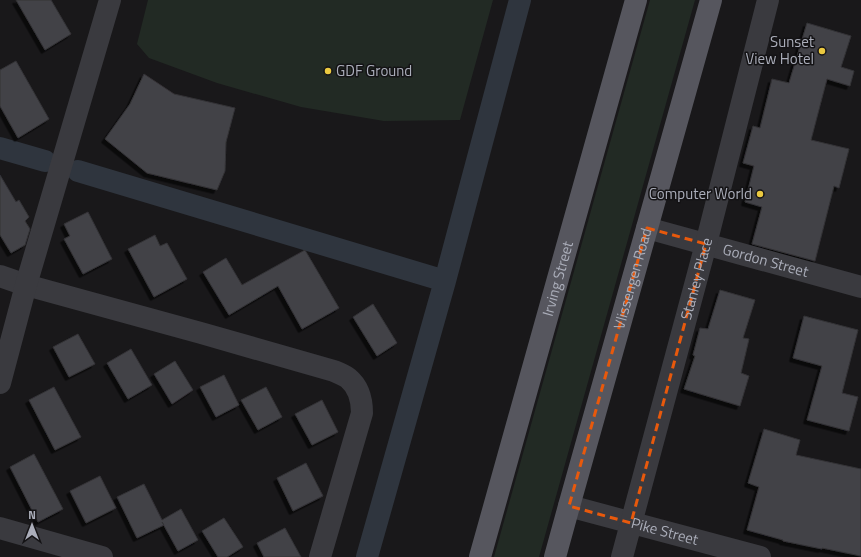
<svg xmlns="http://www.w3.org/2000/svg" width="861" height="557" font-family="'Titillium Web',sans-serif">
<defs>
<filter id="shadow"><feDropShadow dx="-3.5" dy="3.5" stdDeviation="0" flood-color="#0009"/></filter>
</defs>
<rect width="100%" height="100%" fill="#19181a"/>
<path fill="#222a24" d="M148,0H493L460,120L384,121L301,107L217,83L149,58L137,44Z
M650,0H695L539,557H494Z"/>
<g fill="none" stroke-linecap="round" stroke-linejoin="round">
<path stroke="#2f353e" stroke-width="22" d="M0,148L45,161
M78,171L445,281L367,557
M445,281L520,0"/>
</g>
<path fill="#434347" stroke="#333236" filter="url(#shadow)" d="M16,0H51L71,34L45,50Z
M807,23L851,36L841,67L854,71L850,86L827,79L811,140L849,149L839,188L834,186L815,261L752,244L762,207L745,202L754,166L743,163L753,126L760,128L772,79L789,83Z
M16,61L49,119L18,138L0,106V70Z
M144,74L174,94L235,108L226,142L225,171L217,190L147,173L105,139L130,104Z
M0,175L16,202L19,200L29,217L25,221L30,229L25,245L11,253L0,235Z
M88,212L112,259L83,274L64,239L70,236L64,224Z
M155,235L160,246L167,243L187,279L154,297L128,249Z
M305,250L339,308L302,329L278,286L229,315L203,272L226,258L242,285Z
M720,290L755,300L743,338L749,339L741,373L749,376L740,406L684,389L695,356L693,355L700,328L708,329Z
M373,304L397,343L377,356L353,317Z
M804,316L858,330L842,393L858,397L849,431L807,420L822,366L793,358Z
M78,334L95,364L69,377L53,347Z
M131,349L152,385L128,399L107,363Z
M175,361L193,390L172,404L154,374Z
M224,375L239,405L216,417L200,387Z
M54,387L81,437L55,450L29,400Z
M266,387L282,417L258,430L241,400Z
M322,400L338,432L312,445L295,414Z
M764,429L800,440L796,455L861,469V556L822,548V549L783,541V540L747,530L759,487L748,483Z
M34,454L63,509L38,522L10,467Z
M306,463L323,496L293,511L277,478Z
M100,476L116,508L86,523L70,491Z
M144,484L162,520L181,509L198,540L178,551L162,522L164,525L137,538L117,497Z
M224,518L243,547L227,557H218L202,531Z
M285,528L301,557H264L257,543Z"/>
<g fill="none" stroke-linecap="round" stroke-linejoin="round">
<g stroke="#3a3a3f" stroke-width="22">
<path id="s1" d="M647,228L861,287"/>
<path d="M0,276L26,285L201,333L334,371C339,373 344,375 348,378C359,387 362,400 362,413L320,557"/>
<path d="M0,383L26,285L110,0"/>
<path id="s2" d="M569,506L760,557"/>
<path d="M0,528L102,557"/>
<path id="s3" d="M622,557L706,244L768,0"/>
</g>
<g stroke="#56565e" stroke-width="22">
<path id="s4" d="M480,557L636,0"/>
<path id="s5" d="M555,557L569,506L711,0"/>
</g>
</g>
<path fill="none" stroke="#e8590c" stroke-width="3" stroke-dasharray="8 5" stroke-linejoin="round" d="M647,228L706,244L631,523L569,506Z"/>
<g fill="#ebc940" stroke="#141315" stroke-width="1.5">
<circle cx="822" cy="51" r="4"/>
<circle cx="328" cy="71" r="4"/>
<circle cx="760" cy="194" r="4"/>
</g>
<g text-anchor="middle" stroke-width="3" stroke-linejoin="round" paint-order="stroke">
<g font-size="15" fill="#abaeba" stroke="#141315" text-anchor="end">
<text x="814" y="47">Sunset<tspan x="814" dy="17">View Hotel</tspan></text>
<text x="336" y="76" text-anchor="start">GDF Ground</text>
<text x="752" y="199">Computer World</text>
</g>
<g font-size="15" fill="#abaeba" stroke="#141315">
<text dy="5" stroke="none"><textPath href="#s1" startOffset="123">Gordon Street</textPath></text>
<text dy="5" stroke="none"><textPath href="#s4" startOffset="289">Irving Street</textPath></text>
<text dy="5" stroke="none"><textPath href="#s5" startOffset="289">Vlissengen Road</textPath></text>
<text dy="5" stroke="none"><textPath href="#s3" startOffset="288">Stanley Place</textPath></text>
<text dy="5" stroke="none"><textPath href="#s2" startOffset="99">Pike Street</textPath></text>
</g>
</g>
<g transform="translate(32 525)" stroke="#141315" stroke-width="3" paint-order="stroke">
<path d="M0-3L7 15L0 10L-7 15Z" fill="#abaeba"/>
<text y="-6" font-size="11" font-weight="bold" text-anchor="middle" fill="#abaeba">N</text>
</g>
</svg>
